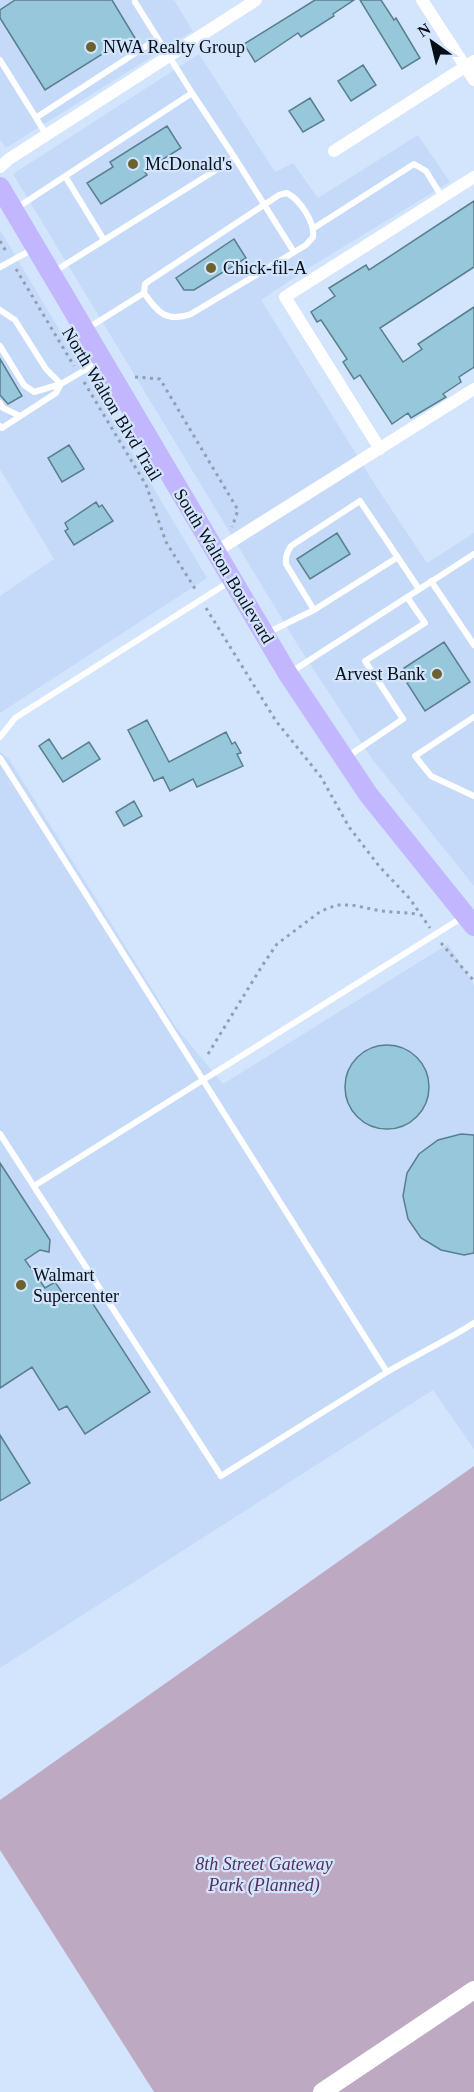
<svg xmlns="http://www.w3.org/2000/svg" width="474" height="2092" font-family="Georgia,serif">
<rect width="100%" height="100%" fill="#d3e5fd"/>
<path fill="#c5daf8" d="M0,0H174L193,31L6,148L0,139Z
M199,54L275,172L293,163L318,198L418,135L450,182L312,266L261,300L374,483L427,563L474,533V886L372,759L299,647L13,174Z
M0,230L207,578L0,713V596L54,559L0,469Z
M0,752L9,759L175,1026L223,1084L448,944L474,985V1449L433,1390L0,1668Z"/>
<path fill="#bea9c3" d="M474,1466V2092H154L0,1850V1800Z"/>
<path fill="#96c7db" stroke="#597f8e" stroke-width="1.5" d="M15,0H112L135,38L125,44L123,41L45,90L0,18V10Z
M315,0H354L333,14L334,16L301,37L298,33L255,62L244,44Z
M360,0H381L394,20L396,18L420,58L402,69Z
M363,65L376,85L351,101L338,81Z
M310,98L324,120L303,132L289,111Z
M167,126L181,148L144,171L147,175L101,204L87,183L113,167L110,162Z
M474,201V267L380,328L403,362L422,349L418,344L474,307V367L459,377L461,382L443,394L446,397L411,418L408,413L392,424L360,375L354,379L343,362L347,359L321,320L317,322L311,312L335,296L329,288L366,265L369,270Z
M234,239L246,258L194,290H184L176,278Z
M0,359L22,396L8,404L0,395Z
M69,445L84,469L62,482L48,458Z
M96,502L99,507L102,505L113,521L74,545L65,531L68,529L65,523Z
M337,533L350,554L310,579L297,559Z
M444,642L470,682L425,711L407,683L412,680L404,668Z
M147,720L169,762L226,732L232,744L235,742L241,753L237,754L243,766L197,787L193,779L170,791L163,777L154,781L128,730Z
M49,739L62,759L89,742L100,759L63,782L39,746Z
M134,801L142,816L124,826L116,812Z
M345 1087a42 42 0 1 1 84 0a42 42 0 1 1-84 0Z
M461,1134L474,1135V1253L464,1255L441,1250L421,1238L408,1219L403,1196L407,1173L419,1154L438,1140Z
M0,1163L50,1240L49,1252L40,1250L25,1260L45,1288L55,1282L70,1304L86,1293L150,1392L85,1434L67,1406L59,1410L32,1367L0,1388Z
M0,1435L30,1483L0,1501Z"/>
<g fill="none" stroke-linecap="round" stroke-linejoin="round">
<path stroke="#909fb2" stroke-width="3" stroke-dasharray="3 4.5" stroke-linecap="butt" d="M0,241L7,253
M16,269L74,366
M135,377L160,379L238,510L232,527
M84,382L146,485L166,542L197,592
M206,608L276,721L321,777L349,827L379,866L410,899L430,928
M441,943L474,981
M208,1054L262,966L277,944L321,911L337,905H352L381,911L419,914"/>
<path stroke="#fff" stroke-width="6" d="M135,2L192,93
M0,60L46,134
M37,117L157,39
M235,158L294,252
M65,176L104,240
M15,209L192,93L235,158L55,271
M314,228L414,164L426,171L442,197
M0,267L33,249
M0,310L15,320L46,369L61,384
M88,328L144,293L145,284L149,281L279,195L287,193C300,200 315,222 313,237L306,245L191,314C166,323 158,312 144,293
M0,346L24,385L34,392L61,384L100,361
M0,403L3,408L20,416
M0,426L2,428L56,393L61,384
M431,581L474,645
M314,610L286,564C285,557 287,552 291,546L360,501L419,589
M267,633L314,610L398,557
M291,672L474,554
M474,717L415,756L431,776L474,796
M0,737L15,718L229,582
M347,757L403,719L365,661L425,623L407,597
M0,758L387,1372
M0,1134L221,1476L387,1372C416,1355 446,1341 474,1323
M34,1186L463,917"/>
<path stroke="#fff" stroke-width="12" d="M422,0L474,80
M334,151L474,61
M0,167L9,159L256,0
M380,449L285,297L474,177
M215,552L474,389"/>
<path stroke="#fff" stroke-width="18" d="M322,2092L474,1990"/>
<path stroke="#c2b6fe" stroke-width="20" d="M0,187L288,674L368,794L474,926"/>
</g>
<g fill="#6c622f" stroke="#d3e5fd" stroke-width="2">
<circle cx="91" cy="47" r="6"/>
<circle cx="133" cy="164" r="6"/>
<circle cx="211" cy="268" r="6"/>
<circle cx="437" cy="674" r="6"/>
<circle cx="21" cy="1285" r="6"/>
</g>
<g text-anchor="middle" stroke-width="4.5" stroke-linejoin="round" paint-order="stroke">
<g font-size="18" fill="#070e18" stroke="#d3e5fd" text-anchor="start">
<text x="103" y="53">NWA Realty Group</text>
<text x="145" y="170">McDonald's</text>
<text x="223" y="274">Chick-fil-A</text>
<text x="425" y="680" text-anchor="end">Arvest Bank</text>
<text x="33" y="1281">Walmart<tspan x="33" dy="21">Supercenter</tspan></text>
</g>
<g font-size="18" fill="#070e18" stroke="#d3e5fd">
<text transform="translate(112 404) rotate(59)" y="6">North Walton Blvd Trail</text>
<text transform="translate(224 566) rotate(59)" y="6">South Walton Boulevard</text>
</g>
<g font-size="18" font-style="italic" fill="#552f5d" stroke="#d3e5fd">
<text x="264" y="1870">8th Street Gateway<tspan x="264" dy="21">Park (Planned)</tspan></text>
</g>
</g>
<g transform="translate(432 42) rotate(326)" stroke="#d3e5fd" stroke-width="4.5" paint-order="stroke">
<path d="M0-4.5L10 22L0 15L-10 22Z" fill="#070e18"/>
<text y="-9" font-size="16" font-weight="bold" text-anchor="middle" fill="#070e18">N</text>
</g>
</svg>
